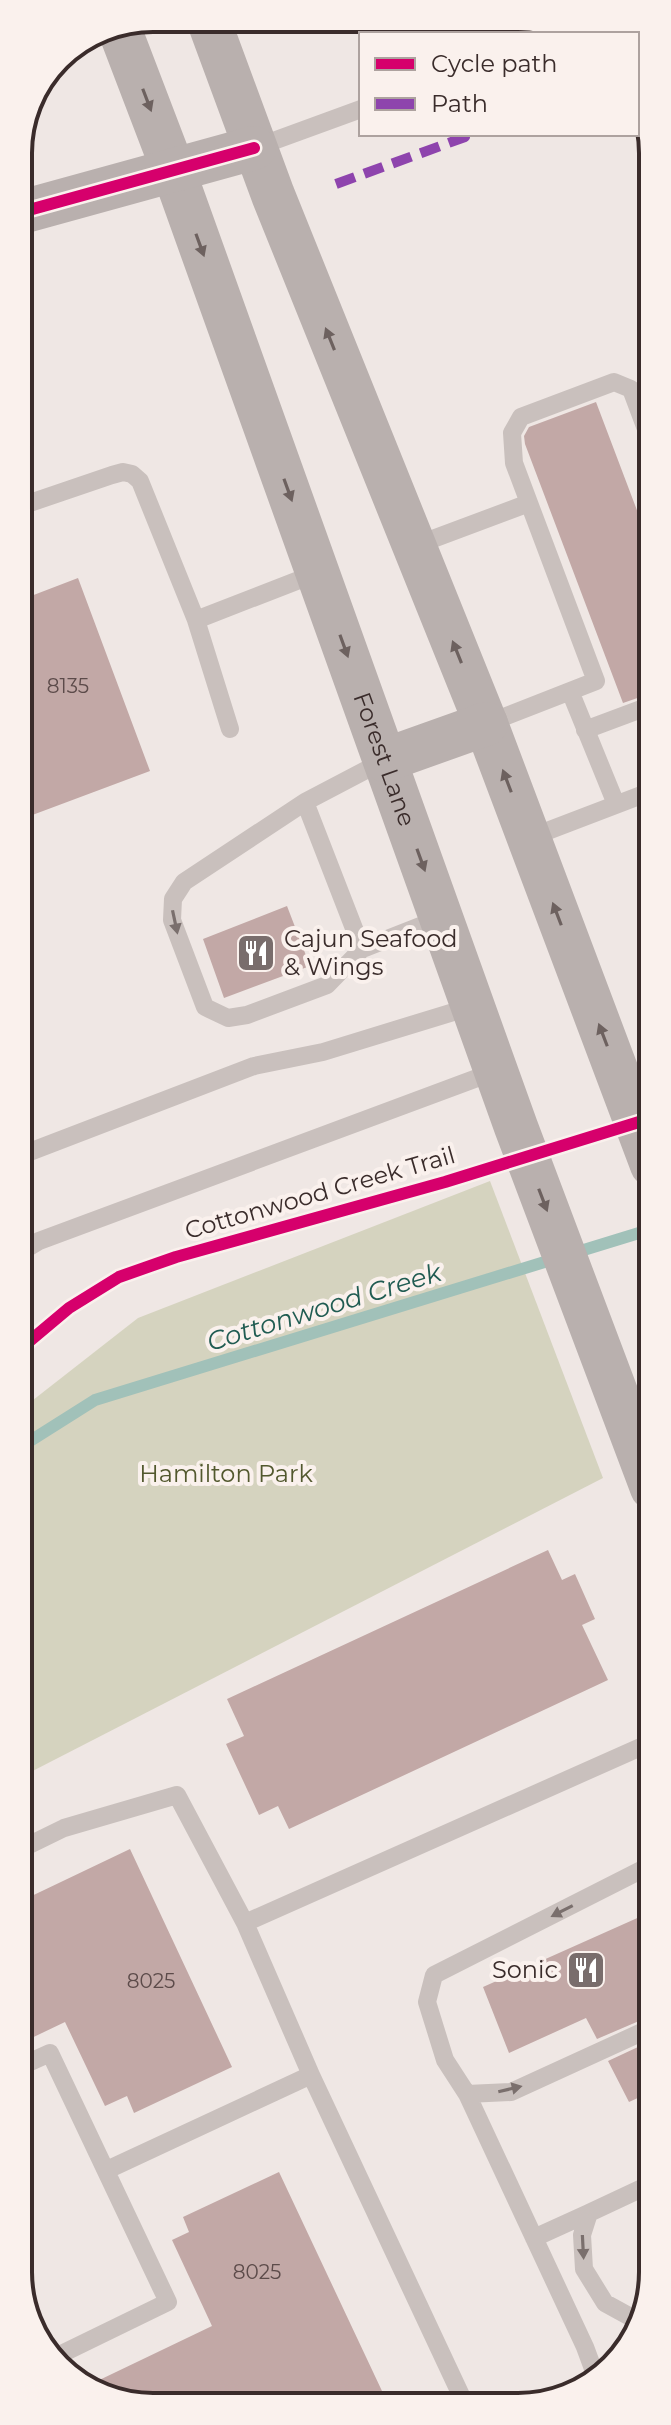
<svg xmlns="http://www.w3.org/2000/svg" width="671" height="2425" font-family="Montserrat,sans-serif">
<rect width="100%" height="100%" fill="#efe7e4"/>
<path fill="#d5d3bf" d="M490,1181L603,1478L19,1778V1411L138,1318Z"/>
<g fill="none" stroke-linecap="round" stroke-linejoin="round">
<path stroke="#a1c1b9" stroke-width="12" d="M19,1448L95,1400L652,1229"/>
</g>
<path fill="#c2a8a6" d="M596,402L652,550V693L623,703L525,444L524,436L529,427Z
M78,578L150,771L19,820L18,601Z
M287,906L310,966L224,998L203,939Z
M548,1550L562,1580L575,1574L595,1619L582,1625L608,1680L289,1829L278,1806L259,1815L226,1744L244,1736L227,1699Z
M130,1849L232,2067L134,2113L127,2096L105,2106L65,2022L19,2044V1902Z
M653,1911L650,1949L653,2015L597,2039L586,2018L509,2053L483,1987Z
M653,2040V2091L629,2102L608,2061Z
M279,2172L382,2391L353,2405L127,2404L91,2384L212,2326L172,2240L189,2232L183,2217Z"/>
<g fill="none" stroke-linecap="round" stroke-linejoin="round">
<path stroke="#c9c0bd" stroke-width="18" d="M492,23L496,34
M254,148L361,109
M18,507L112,475L123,472L132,474L140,481L196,620L317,573
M414,546L529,503
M196,620L230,729
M570,691L616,804
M486,724L596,681L514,463L512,433L521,417L614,382L631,389L652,445
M585,730L652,705
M385,760L305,802L362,949L441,918
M305,802L184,882L173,899L172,920L205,1007L228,1018L247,1015L327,985L362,949
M529,838L652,791
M19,1156L254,1066L323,1052L473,1006
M19,1253L39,1241L496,1071
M19,1850L64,1828L177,1795L245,1923L652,1742
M653,1864L434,1975L427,2002L445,2060L467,2094L511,2092L653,2027
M245,1923L311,2075
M19,2067L50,2053L168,2302L51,2359
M467,2094L585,2347L595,2374
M107,2170L311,2075L466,2406
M534,2238L589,2213
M636,2320L605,2303L584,2269L582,2235L589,2213L653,2183"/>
<g stroke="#b9b0ae" stroke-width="44">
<path d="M211,27L273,195L486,724L652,1165"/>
<path id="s1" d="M119,28L174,172L516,1127L652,1488"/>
<path d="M18,213L254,148"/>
<path d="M385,760L486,724"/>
</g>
<path stroke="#8e44ad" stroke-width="10" stroke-dasharray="20 10" stroke-linecap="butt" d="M431,24L434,34
M336,184L465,137L463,134
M642,998L652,994"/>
<g stroke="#faf1ed" stroke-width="17">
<path id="cycleway" d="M18,213L254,148
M19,1350L69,1308L119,1277L176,1257L445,1182L652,1118"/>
</g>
<use href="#cycleway" stroke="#d6006c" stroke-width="12"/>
</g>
<defs><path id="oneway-solid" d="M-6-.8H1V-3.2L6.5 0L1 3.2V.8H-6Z" transform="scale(2)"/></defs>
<g fill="#6d615f">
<use href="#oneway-solid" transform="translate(147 100) rotate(69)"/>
<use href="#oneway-solid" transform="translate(200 245) rotate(70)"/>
<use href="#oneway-solid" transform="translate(330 339) rotate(-112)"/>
<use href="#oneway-solid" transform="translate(288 490) rotate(70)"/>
<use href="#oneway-solid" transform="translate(344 646) rotate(70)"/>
<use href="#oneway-solid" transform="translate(457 652) rotate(-112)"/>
<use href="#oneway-solid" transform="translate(507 781) rotate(-111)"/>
<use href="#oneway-solid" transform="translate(421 860) rotate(70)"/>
<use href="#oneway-solid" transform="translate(557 914) rotate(-111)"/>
<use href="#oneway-solid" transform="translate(603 1035) rotate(-111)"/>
<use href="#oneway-solid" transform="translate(543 1200) rotate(69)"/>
</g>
<g fill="#7a6f6d">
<use href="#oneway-solid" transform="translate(175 922) rotate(78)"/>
<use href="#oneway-solid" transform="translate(562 1911) rotate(153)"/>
<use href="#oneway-solid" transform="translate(510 2089) rotate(-13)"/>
<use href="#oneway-solid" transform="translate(583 2247) rotate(87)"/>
</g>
<defs>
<g id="restaurant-square" transform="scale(2)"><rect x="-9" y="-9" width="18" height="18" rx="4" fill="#796d6c" stroke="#faf1ed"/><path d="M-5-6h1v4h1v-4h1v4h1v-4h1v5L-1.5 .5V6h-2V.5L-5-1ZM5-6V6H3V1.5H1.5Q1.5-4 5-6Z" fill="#fff"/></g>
</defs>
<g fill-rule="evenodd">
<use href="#restaurant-square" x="256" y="953"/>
<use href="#restaurant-square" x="586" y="1970"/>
</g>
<g text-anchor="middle" stroke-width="8" stroke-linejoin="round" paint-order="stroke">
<g font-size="20" fill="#5c4b4a">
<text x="68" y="693">8135</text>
<text x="151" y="1988">8025</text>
<text x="257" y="2279">8025</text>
</g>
<g font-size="24" fill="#3a2c2b" stroke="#faf1ed">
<text dy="8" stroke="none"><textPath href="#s1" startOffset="778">Forest Lane</textPath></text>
<text transform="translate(320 1193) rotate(-16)" y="8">Cottonwood Creek Trail</text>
</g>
<g font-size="24" fill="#3a2c2b" stroke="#faf1ed" text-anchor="start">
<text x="284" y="947">Cajun Seafood<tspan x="284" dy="28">&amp; Wings</tspan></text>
<text x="558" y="1978" text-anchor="end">Sonic</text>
</g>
<g font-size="24" fill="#52582e" stroke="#faf1ed">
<text x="226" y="1482">Hamilton Park</text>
</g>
<g font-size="26" font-style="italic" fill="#205c52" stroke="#faf1ed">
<text transform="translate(324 1307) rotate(-17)" y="9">Cottonwood Creek</text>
</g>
</g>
<path d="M0 0H671V2425H0ZM153 32H518A121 121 0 0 1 639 153V2272A121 121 0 0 1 518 2393H153A121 121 0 0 1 32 2272V153A121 121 0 0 1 153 32Z" fill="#faf1ed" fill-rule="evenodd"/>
<path fill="none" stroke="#3a2c2b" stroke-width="4" d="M153 32H518A121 121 0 0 1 639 153V2272A121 121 0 0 1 518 2393H153A121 121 0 0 1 32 2272V153A121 121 0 0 1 153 32Z"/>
<rect x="359" y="32" width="280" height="104" fill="#faf1ed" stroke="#ada29f" stroke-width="2"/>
<rect x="375" y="58" width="40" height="12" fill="#d6006c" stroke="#ada29f" stroke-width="2"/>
<text x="431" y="72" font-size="24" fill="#3a2c2b">Cycle path</text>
<rect x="375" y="98" width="40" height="12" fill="#8e44ad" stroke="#ada29f" stroke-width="2"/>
<text x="431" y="112" font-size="24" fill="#3a2c2b">Path</text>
</svg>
